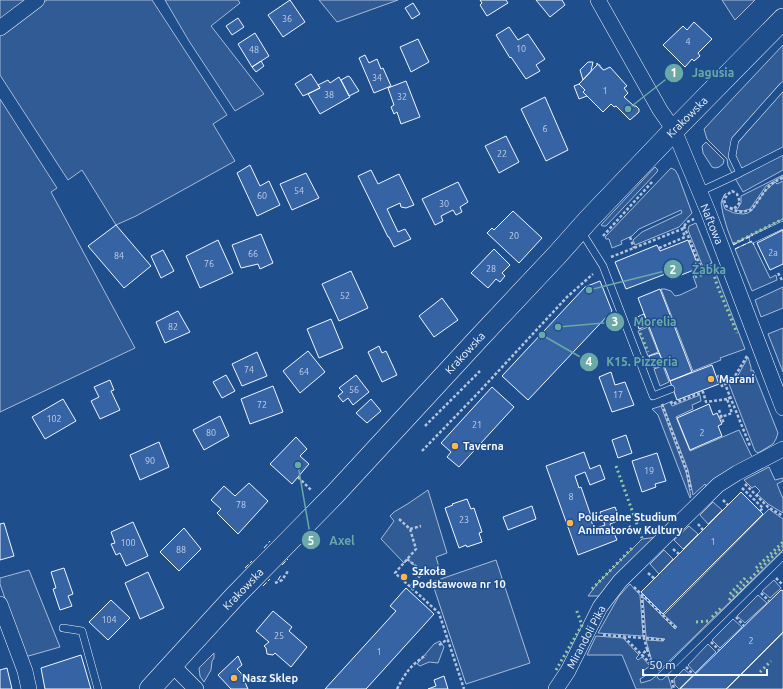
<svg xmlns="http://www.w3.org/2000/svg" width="783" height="689" font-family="Ubuntu,sans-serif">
<rect width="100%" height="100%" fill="#1f4e8c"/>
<path fill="#305b95" stroke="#a8bbd7" d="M0,0H24L25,3L0,20Z
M47,0H152L227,115L213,124L235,161L136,216L116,225L82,170L68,180L0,75V31Z
M165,0H238L240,3L211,26L264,94L235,111L189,41Z
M319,0H398L337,22Z
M722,0H755L735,20Z
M783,45V170L743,192L728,166L727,159L707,139L704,129Z
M0,99L57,188L51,192L135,348L0,412Z
M706,142L724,160L723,164L719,167L715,168L712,167L703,153L702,146Z
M655,167L658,170L657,172L606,226H603L601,225Z
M671,168L675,170L678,175L692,213L679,227L635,245L633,240L642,232L682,213L681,210L639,229L632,236L621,241L622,244L612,248L609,239H606L605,237Z
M783,175V176L766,186L750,209L743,211L735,210L738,208L741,203V196Z
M783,181V219L733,244L727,228L723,214L721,203L724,195L726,193L722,200L725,209L734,213L743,214L748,213L752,210L764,192L775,182L777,184Z
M696,223L712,263L703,267L688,230L689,226Z
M752,241L770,278L776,275L777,280L752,291L735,249Z
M714,268L745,349L720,358L721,360L693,371L661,289H665L671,291L675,296L680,295L697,287L693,276Z
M783,287V308L761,317L755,300Z
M648,327L658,352L648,356L638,331Z
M783,328V372L768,334Z
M748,357L751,367V371L753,370L778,433L776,439L773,444L758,453L755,451L729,384L735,381Z
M663,366L669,382L660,386L654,369Z
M700,395L701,401L692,405L693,409L676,417L690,451L739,430L751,455L753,457L707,488L705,484L693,495L688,470L663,405L670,402L672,406Z
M661,406L686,472L691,497L690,498L658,415L652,409Z
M769,467L775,480L783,478V481L777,484L783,499V513L768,504L757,494L760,491L755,486L752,488L744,480Z
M428,490L447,553L436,557L439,567L423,572L408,560L404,563L381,539L394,521L390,516L394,512L409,503Z
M713,502L722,510L708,524L700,515Z
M769,509L783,519V550L659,671L653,665L646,640L663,641L665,639L646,637L643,597L675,629L677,627L664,615Z
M689,526L698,534L683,549L674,540Z
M658,537L602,596H588L598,583L642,539Z
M664,550L673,559L659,574L650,564Z
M496,560L530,663L466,684L432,582Z
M29,570L60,647L25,657L0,584V578Z
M774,580L781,588L770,598L762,591Z
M630,584L640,595L643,636L598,633L619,596Z
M758,595L767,603L745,623L737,616Z
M733,619L742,627L720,648L712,640Z
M783,633V688L782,689H727Z
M596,636L623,638L639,655L636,658L638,660L642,657L650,666L643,671L645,676L640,679L641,683L651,680L657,675L668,676L672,689H636L622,655H587Z
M440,641L444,647L438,663L429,662L420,666L417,664L434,644Z
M708,644L716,652L695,673L688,665Z
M214,653V658L212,661L211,670L204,682L200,676L199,668Z
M684,669L692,676L679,689L675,685L674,679Z"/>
<path fill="#3563a3" stroke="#f2f6ff" d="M290,0L305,22L283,37L268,15Z
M480,0H506L508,3L487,16L480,5L482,3Z
M536,0H562L565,5L550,17Z
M413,3L420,14L412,19L405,8Z
M238,18L244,27L232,35L226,26Z
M694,22L712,39L698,53L700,56L694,61L692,59L685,67L663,45L683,26L687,30Z
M509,27L518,40L528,34L545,59L536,65L540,71L526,79L511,57L510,58L496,35Z
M255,33L269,56L252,67L238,44Z
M418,39L429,62L411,72L400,47Z
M365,55L369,63L377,59L381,69L383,68L391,86L374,93L359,58Z
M261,61L264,66L256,72L252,67Z
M588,62H593L591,71L583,80L580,70Z
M597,63L598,65H600V67L602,68V69L604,70L610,67L627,86L624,88L628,93L624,97L634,106H636L639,109V112L630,120L616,106L614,107L611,104L603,112L583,92L585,90L579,84L597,65Z
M311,74L320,88L303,96L295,84Z
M348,76L350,77L359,91L349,96L341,80Z
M339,77L350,97L320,114L308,94L320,88L318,85L328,80L330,83Z
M406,81L420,117L401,124L397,112L394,114L391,107L394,105L388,88Z
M579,84L585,90L583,92L587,96L579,99L574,86Z
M545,97L568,150L546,161L521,109Z
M506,136L519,162L499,173L485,146Z
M250,165L260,186L269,181L280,205L257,216L237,173Z
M371,170L378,184L399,174L414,205L406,208L401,207L400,203L387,209L398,232L405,229L411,239L394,247L389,237H388L358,176Z
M306,173L319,198L292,210L280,184Z
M458,182L468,202L460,207L462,212L456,215L453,210L441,216L443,221L435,225L422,199Z
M513,211L542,238L519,263L487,233L492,228L494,230Z
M116,225L151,266L124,288L88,246Z
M783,230V264L770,270L757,243Z
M261,234L273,263L260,269L258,264L241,268L232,245Z
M218,240L233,273L200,288L186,256Z
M688,240L699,268L671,279L668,273L626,289L615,262L657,245L660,251Z
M494,249L510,265L502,273L505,276L500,282L496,279L488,288L471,273Z
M163,250L174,271L161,278L151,256Z
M351,271L368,308L339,321L322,284Z
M600,281L612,311L528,400L502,376L585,287Z
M660,289L692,372L670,381L638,298Z
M442,298L458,320L434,337L419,316Z
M178,311L190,332L165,343L156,322Z
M644,314L648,325L639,329L635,318Z
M331,319L343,348L319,358L307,329Z
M379,346L382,353L386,351L397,375L382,382L368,352Z
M308,351L325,372L300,393L283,371Z
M257,352L267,376L242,386L232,364Z
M659,353L664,364L654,368L649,356Z
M712,365L719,384L677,400L670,381Z
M611,372L615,385L625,382L634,405L612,412L599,377Z
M226,375L235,391L222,398L213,382Z
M356,375L369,392L353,405L348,398L343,402L338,396L343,392L339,388Z
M110,380L114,390L111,391L120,410L100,419L91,401L99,397L94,387Z
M273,386L283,412L250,424L241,399Z
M492,387L514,407L459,467L447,457L451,452L441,443Z
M63,399L76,421L45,439L32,417Z
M371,399L381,411L367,423L356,413Z
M709,404L713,415L717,413L722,424L718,426L722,436L690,450L677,418Z
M220,416L229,436L204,450L193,430Z
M626,435L632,453L618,458L612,440Z
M296,437L307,449L300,456L309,464L292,484L270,464Z
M159,442L169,467L140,480L130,455Z
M584,452L590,469L600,465L605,479L590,485L585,472L575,476L579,488L581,487L591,516L590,517L594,529L605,525L600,512L615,507L620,520L610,524L617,540L578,555L546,466Z
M657,453L666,481L655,484L656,487L642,492L632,461Z
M249,483L268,501L238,534L217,513L221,509L211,500L224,486L235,496Z
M741,492L763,514L663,614L641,592Z
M467,499L471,509L474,508L482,532L479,533L482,542L467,547L466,545L459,548L445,508L453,505L452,504Z
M532,506L536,519L508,530L503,517Z
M133,522L148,556L126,566L120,553L116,555L111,544L115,543L111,532Z
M4,523L14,556L0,560V524Z
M184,528L201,549L179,571L160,552Z
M64,568L73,594L68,596L72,606L60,610L53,589L56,588L51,572Z
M148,572L164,608L140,619L125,583Z
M406,588L434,614L366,689H325L396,611L390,606Z
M781,590L783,591V632L726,689H680Z
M111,600L130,618L108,640L89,622Z
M273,611L292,627L289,631L307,647L291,667L275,653L273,655L267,654L266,648L264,646L269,642L256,631Z
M81,655L91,689H45L41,668Z
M238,656L242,665L237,669L241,673L248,689H231L218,675Z
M7,668L12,689H0V670Z
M444,676L448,689H428L436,686L434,680Z"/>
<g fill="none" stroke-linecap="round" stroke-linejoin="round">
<g stroke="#f2f6ff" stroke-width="8">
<path id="lane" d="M783,86L735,140L732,156L740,173L783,151
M699,192L740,173
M581,231L603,266L653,396L671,389
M753,239L783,225
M63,628L82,631L98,689
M661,676L783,556"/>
</g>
<g stroke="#f2f6ff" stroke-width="16">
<path id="street" d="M598,0L660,110L674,130L709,214L783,408
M0,28L37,0
M0,604L25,671L29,689
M172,665L196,689
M556,689L568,671L600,607L620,581L718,485L737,473L783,449"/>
</g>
<g stroke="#f2f6ff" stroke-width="22">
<path id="secondary" d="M150,689L235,596L335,494L479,338L557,255L589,219L674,130L783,19"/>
</g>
<path stroke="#b3c4dc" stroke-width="2.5" stroke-dasharray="3 2" stroke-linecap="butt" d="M732,191L737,194L740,202L737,206L733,209L726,206C722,199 727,195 732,191Z
M730,208C737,213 743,212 751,210C762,198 765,184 783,178
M684,226L702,270L713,266
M603,236L653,181
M630,237L634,248
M659,248L685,237L682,229
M611,257L682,229L687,222L694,219
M778,273L782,280
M747,356L732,381L725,384L750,446
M718,375L722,386L725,384
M671,401L672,404L703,392L706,402L727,399
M662,404L687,472L691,490
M719,410L724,424
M719,418L732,413L727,399L731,397
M425,426L480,371
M422,451L479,392L567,297L593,274
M298,477L312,491
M745,484L768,507L783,516
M742,488L763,508L760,511
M723,500L728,505
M399,519L410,529L416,549L395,573L439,613L464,689
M698,524L703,530
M410,529L421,526
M673,549L679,554
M407,559L423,572L410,587
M648,573L655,579
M776,578L783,585
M275,583L282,580L288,571
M634,587L676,628
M761,593L769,601
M642,595L644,638L665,640
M736,617L744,626
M603,635L644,638L647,649L642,655L655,668
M624,637L642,655
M711,642L719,650
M439,645L448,639
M647,649L652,664
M686,667L694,675
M672,680L674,689
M397,689C406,672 410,666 426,655"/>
<use href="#lane" stroke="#1f4e8c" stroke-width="7"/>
<use href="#street" stroke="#1f4e8c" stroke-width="15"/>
<use href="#secondary" stroke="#1f4e8c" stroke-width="21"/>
<path stroke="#97c8a6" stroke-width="3" stroke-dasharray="2 3" stroke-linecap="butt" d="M733,244L783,219
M695,277L713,271L717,285L737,333
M640,333L648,352
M616,466L642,538
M756,568L783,542
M592,589L633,547
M730,594L746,577
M729,600L783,546
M712,617L721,608
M696,622L709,621
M556,670L582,625L576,609
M760,672L771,661"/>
<path stroke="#f2f6ff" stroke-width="1" stroke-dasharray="5 2" stroke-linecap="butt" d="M733,245L753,235
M735,249L752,241L754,245
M264,548L270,541
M282,565L288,559
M245,568L252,561
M278,580L281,575
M263,586L270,579"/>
</g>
<g fill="#ffb74d" stroke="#1f4e8c" stroke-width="1.5">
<circle cx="711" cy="379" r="4"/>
<circle cx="455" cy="446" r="4"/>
<circle cx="570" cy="523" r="4"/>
<circle cx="404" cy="577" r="4"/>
<circle cx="234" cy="678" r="4"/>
</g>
<g text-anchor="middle" stroke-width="3" stroke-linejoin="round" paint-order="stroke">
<g font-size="9" fill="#c3d1e8">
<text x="287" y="22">36</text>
<text x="688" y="45">4</text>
<text x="521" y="52">10</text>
<text x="254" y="53">48</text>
<text x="377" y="81">34</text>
<text x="605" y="94">1</text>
<text x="329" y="98">38</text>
<text x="402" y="100">32</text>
<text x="545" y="132">6</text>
<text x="502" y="157">22</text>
<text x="299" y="194">54</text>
<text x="262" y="199">60</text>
<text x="444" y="207">30</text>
<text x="514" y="239">20</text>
<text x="773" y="256">2a</text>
<text x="253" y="257">66</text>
<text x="119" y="259">84</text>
<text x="209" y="267">76</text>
<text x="491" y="272">28</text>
<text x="345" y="299">52</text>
<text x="173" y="330">82</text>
<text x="249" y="373">74</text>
<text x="304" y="375">64</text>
<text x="354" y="393">56</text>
<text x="618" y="398">17</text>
<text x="262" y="408">72</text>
<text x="54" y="422">102</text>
<text x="477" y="428">21</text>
<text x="211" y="436">80</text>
<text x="702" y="436">2</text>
<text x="150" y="464">90</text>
<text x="649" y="474">19</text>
<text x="571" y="500">8</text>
<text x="241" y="508">78</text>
<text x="464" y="523">23</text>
<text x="713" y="545">1</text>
<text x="128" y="546">100</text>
<text x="181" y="553">88</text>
<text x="109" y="623">104</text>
<text x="279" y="639">25</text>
<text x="751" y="644">2</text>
<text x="379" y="655">1</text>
</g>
<g font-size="11" fill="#f2f6ff" stroke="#1f4e8c">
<text transform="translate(687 117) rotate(-45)" y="4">Krakowska</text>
<text transform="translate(712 224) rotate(68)" y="4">Naftowa</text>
<text transform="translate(465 353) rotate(-47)" y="4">Krakowska</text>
<text transform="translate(243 589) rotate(-46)" y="4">Krakowska</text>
<text transform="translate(586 637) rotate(-62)" y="4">Mirandoli Pika</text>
</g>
<g font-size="11" font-weight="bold" fill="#f2f6ff" stroke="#1f4e8c" text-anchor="start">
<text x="719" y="383">Marani</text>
<text x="463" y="450">Taverna</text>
<text x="578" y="521">Policealne Studium<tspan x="578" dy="13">Animatorów Kultury</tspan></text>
<text x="412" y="575">Szkoła<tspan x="412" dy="13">Podstawowa nr 10</tspan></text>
<text x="242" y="682">Nasz Sklep</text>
</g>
</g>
<path fill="none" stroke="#6aa9a8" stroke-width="1.5" d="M628 109L674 73M589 290L673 269M558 327L615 322M542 335L589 362M298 465L311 540"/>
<g fill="#6aa9a8" stroke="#1f4e8c" stroke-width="1.5">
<circle cx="628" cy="109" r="4"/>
<circle cx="589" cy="290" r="4"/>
<circle cx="558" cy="327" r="4"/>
<circle cx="542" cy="335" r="4"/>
<circle cx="298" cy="465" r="4"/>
<circle cx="674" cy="73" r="10"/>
<circle cx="673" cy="269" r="10"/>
<circle cx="615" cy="322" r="10"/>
<circle cx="589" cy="362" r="10"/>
<circle cx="311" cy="540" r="10"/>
</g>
<g font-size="12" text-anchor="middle" font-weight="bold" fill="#fff">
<text x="674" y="77">1</text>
<text x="673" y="274">2</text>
<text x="615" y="326">3</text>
<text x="589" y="366">4</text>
<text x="311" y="545">5</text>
</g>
<g font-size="12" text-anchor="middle" font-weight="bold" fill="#6aa9a8" stroke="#1f4e8c" stroke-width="3" stroke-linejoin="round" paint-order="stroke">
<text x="713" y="77">Jagusia</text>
<text x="709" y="274">Żabka</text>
<text x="655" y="326">Morelia</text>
<text x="642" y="366">K15. Pizzeria</text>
<text x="342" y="545">Axel</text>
</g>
<path d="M643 669v6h124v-6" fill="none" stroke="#f2f6ff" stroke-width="2"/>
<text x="649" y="669" font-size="12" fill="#f2f6ff" stroke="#1f4e8c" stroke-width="3" paint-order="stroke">50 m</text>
</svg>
